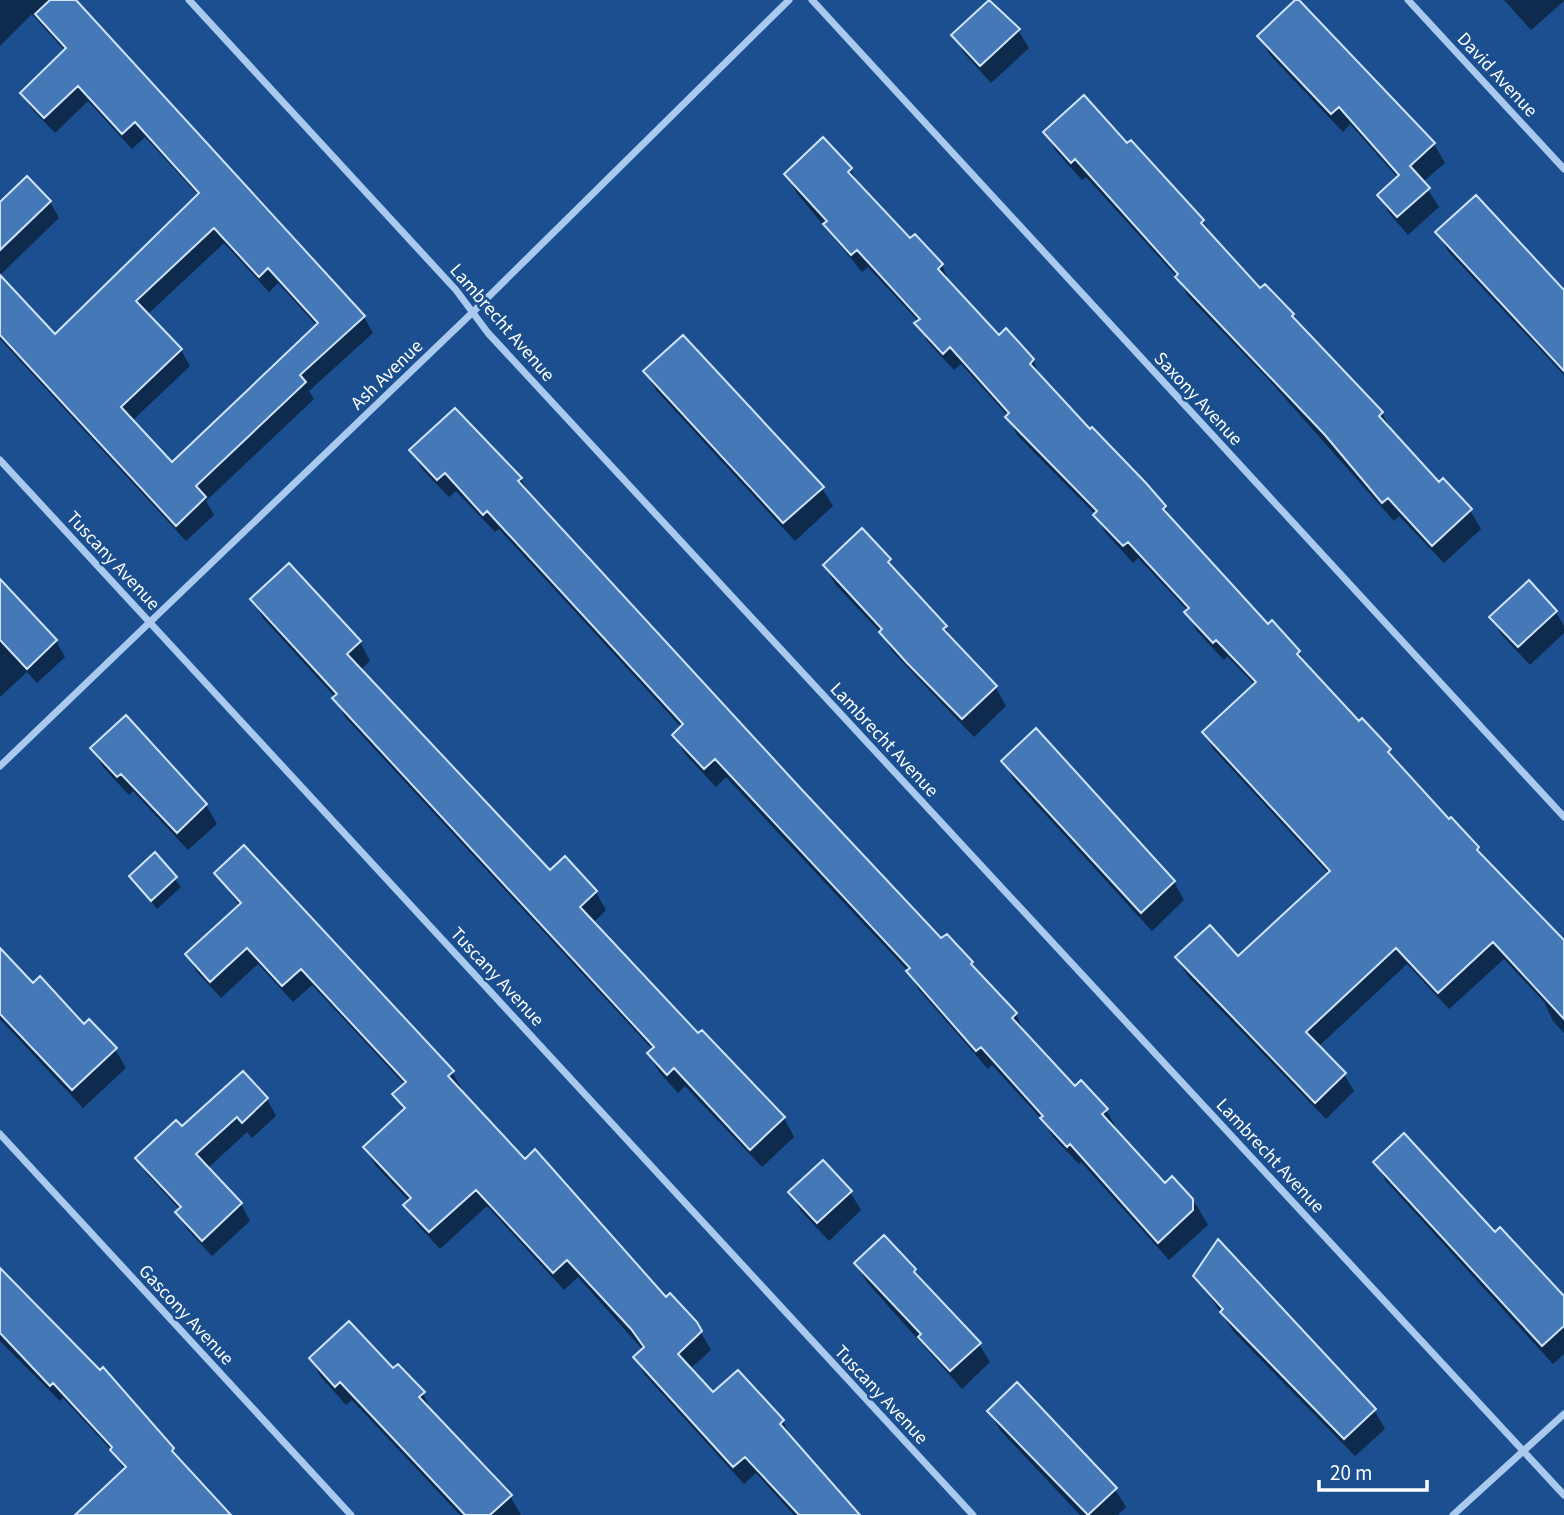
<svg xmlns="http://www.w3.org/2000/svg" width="1564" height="1515" font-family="'Source Sans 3',sans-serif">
<rect width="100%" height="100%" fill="#1b4f8f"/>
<path fill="#0007" fill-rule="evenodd" d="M0,0H74L364,317L373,333L309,391L314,399L206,501L214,515L186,541L0,339V278L55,336L199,196L145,137L132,149L88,101L55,133L32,109L22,93L65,51L32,14L0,46ZM224,243L269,292L278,283L317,326L172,464L132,421L190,366L181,350L147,315Z
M1297,0L1434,144L1445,163L1423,182L1439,207L1408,235L1390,214L1379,196L1398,178L1350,124L1343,132L1270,55L1259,36Z
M1504,0H1564V1L1531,30Z
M991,1L1018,30L1029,48L991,83L964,53L954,35Z
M1045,132L1127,146L1203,221L1214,239L1260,291L1265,286L1293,315L1382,413L1392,432L1439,485L1470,510L1481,529L1444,563L1399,516L1394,521L1269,380L1188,296L1177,277L1086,177L1082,180L1056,151Z
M850,169L860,187L910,241L942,265L950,284L998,337L1006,331L1033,360L1041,379L1165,507L1175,526L1268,626L1299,652L1310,671L1359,724L1389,750L1399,767L1448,822L1478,849L1485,861L1564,943V1033L1553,1021L1544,1002L1504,959L1449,1009L1407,964L1318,1047L1344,1074L1354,1091L1326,1119L1187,975L1177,958H1238L1329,874L1214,750L1204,733L1255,685L1227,656L1224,660L1196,630L1188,611L1138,558L1133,563L1105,532L1096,515L1017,435L1008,416L961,364L954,370L927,341L919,322L868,267L862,272L796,192L786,174Z
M50,202L59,218L0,275V204Z
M1437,232L1564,292V375L1448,251Z
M645,372L822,488L833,506L795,541L656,390Z
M412,450L521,479L531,498L941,941L946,936L972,963L1016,1014L1025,1034L1075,1089L1106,1110L1117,1129L1115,1131L1165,1185L1172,1179L1197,1206L1208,1225L1169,1260L1081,1162L1079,1164L1053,1137L1045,1123L992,1065L988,1069L919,990L907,970L726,777L716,787L685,754L674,735L682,728L499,529L495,532L456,491L449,497L422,469Z
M889,560L899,576L945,627L956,646L996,688L1006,706L974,737L892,651L882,634L835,584L825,565Z
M0,581L56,641L65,657L37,683L27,672L0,697Z
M252,599L360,642L370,661L360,670L549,873L596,892L606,910L593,923L698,1036L784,1118L794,1137L762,1167L685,1086L678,1093L659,1072L649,1054L653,1050L345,717L335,697L263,618Z
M1556,612L1564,626V633L1530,665L1502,635L1491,617Z
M126,717L206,805L217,824L188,850L133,791L129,795L103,767L92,748Z
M1003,761L1174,882L1184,900L1152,931L1014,780Z
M155,854L181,887L157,909L131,876Z
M216,874L452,1072L462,1089L460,1092L525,1161L666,1299L695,1323L711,1350L690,1369L713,1395L783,1421L792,1440L858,1515H794L756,1473L744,1484L645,1375L635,1357L643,1350L578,1277L564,1290L487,1206L440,1249L416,1223L406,1205L410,1202L375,1165L365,1147L404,1111L395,1095L405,1085L312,985L293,1002L258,964L221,998L197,972L187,954L240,906Z
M0,951L33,986L115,1049L126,1068L83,1108L0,1019Z
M243,1074L267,1099L276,1116L252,1138L247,1132L207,1169L241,1204L250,1221L212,1256L187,1229L177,1213L180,1210L147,1174L137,1158L182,1129Z
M1376,1162L1495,1234L1564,1299V1354L1553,1364L1386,1181Z
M850,1192L861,1210L829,1241L801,1211L791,1193Z
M856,1263L915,1270L924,1285L979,1344L990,1362L962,1389L867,1282Z
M0,1269L172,1449L179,1461L229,1515H77L125,1471L113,1452L63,1398L60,1401L0,1341Z
M1196,1276L1374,1410L1385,1429L1355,1456L1233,1331Z
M311,1359L393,1371L423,1393L432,1413L510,1496L521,1515H460L352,1400L346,1405L321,1377Z
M989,1411L1115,1489L1126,1507L1118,1515H1080L1000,1430Z"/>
<path fill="#4478b7" stroke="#cfe3fa" stroke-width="2" fill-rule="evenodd" d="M50,0H76L365,316L300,375L306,382L196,486L206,497L176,526L0,335V275L55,334L199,193L135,122L122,134L78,86L44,118L20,93L66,48L35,14ZM214,228L259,277L268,268L318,323L172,462L121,407L182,349L136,301Z
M989,0L1020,29L980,66L951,35Z
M1295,0H1299L1435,143L1410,166L1430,188L1397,217L1377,195L1399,175L1339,107L1331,114L1257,36Z
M1084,95L1127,143L1131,140L1204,220L1201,223L1260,288L1265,284L1294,314L1292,316L1383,412L1379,416L1439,482L1443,478L1472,509L1432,546L1388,498L1382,503L1325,435L1175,277L1178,274L1075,159L1071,163L1043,132Z
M823,137L852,168L848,172L910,238L915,234L943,264L938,269L999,335L1006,328L1034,359L1030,364L1090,429L1092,427L1146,483L1166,506L1163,509L1268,624L1272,620L1300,651L1297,654L1359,721L1362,718L1391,749L1388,752L1449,819L1451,817L1479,847L1477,850L1564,940V1019L1493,942L1438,993L1396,948L1306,1032L1346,1073L1315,1103L1175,957L1210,925L1238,956L1330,871L1202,732L1256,682L1216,640L1213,643L1184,612L1189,608L1128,542L1123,546L1093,515L1097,511L1005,417L1009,413L950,347L943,354L914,323L920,319L857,250L851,255L823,224L827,221L784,174Z
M27,176L51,201L0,250V202Z
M1476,195L1564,290V371L1435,232Z
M683,335L824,487L783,523L643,371Z
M455,408L522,478L518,481L804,792L941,938L947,934L973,962L971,964L1017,1013L1012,1018L1075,1086L1081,1080L1108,1109L1102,1114L1165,1183L1172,1176L1193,1199V1210L1158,1243L1070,1144L1067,1147L1040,1118L1043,1116L981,1047L976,1051L906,971L910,968L715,759L704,769L672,735L683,724L487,511L483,515L445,473L437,480L409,450Z
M862,528L891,559L888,562L947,626L943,629L997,686L962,719L907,663L879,632L882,629L823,565Z
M289,563L361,641L347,654L550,870L565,856L597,891L580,907L698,1033L702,1030L785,1117L750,1150L674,1068L667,1075L647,1053L654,1047L332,698L337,694L250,599Z
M0,579L57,640L27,669L0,640Z
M1529,580L1557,611L1518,647L1489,617Z
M126,715L207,804L177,833L121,774L117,777L90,748Z
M1036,728L1175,881L1141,913L1001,761Z
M244,845L454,1071L448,1076L525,1159L535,1149L666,1297L670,1293L697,1322L702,1331L678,1354L713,1392L738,1370L784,1420L780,1424L860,1515H799L745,1457L733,1467L633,1357L644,1347L631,1329L567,1260L553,1273L476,1190L429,1232L403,1205L411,1198L363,1147L405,1108L392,1094L406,1082L301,969L282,986L247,948L210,982L185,954L241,903L214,873Z
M155,852L177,877L151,901L129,876Z
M0,948L33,983L40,976L84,1024L89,1019L117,1048L72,1090L0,1014Z
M243,1071L268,1098L242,1123L237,1117L196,1154L242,1203L202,1241L175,1212L181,1207L135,1158L176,1120L182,1126Z
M1404,1133L1495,1232L1500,1227L1564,1296V1326L1542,1346L1373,1162Z
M823,1160L852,1191L817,1223L788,1192Z
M884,1235L916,1269L914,1272L981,1343L950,1371L918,1337L921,1334L854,1263Z
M1218,1239L1376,1409L1344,1439L1220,1312L1223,1309L1193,1276Z
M0,1268L100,1370L103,1367L174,1448L172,1451L231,1515H75L126,1467L110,1450L112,1447L53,1383L50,1386L0,1333Z
M349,1321L393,1368L398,1364L425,1392L419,1397L512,1495L490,1515H465L340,1382L335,1387L309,1358Z
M1017,1382L1117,1488L1088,1515L987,1411Z"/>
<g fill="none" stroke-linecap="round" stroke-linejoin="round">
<path stroke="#a9c9ee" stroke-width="7" d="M189,0L456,290L488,333L1564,1495
M812,0L1564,817
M1408,0L1564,169
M0,460L973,1515
M0,766L474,311L789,0
M0,1134L351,1515
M1453,1515L1564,1414"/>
</g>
<g text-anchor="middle" stroke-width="5" stroke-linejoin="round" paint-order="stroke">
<g font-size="19" fill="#fff" stroke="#1b4f8f">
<text transform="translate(1498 74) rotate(47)" y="7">David Avenue</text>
<text transform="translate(503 322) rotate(49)" y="7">Lambrecht Avenue</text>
<text transform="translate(386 374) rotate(-44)" y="7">Ash Avenue</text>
<text transform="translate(1199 398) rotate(47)" y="7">Saxony Avenue</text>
<text transform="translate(114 560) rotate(47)" y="7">Tuscany Avenue</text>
<text transform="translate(885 739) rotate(47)" y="7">Lambrecht Avenue</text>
<text transform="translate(498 976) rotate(47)" y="7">Tuscany Avenue</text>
<text transform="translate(1271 1155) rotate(47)" y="7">Lambrecht Avenue</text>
<text transform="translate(187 1314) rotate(47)" y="7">Gascony Avenue</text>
<text transform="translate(882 1394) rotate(47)" y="7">Tuscany Avenue</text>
</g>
</g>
<path d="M1319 1480v10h108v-10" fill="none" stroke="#ffffff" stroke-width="3.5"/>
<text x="1330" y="1480" font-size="21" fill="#ffffff" stroke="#1b4f8f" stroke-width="5" paint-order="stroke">20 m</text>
</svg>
